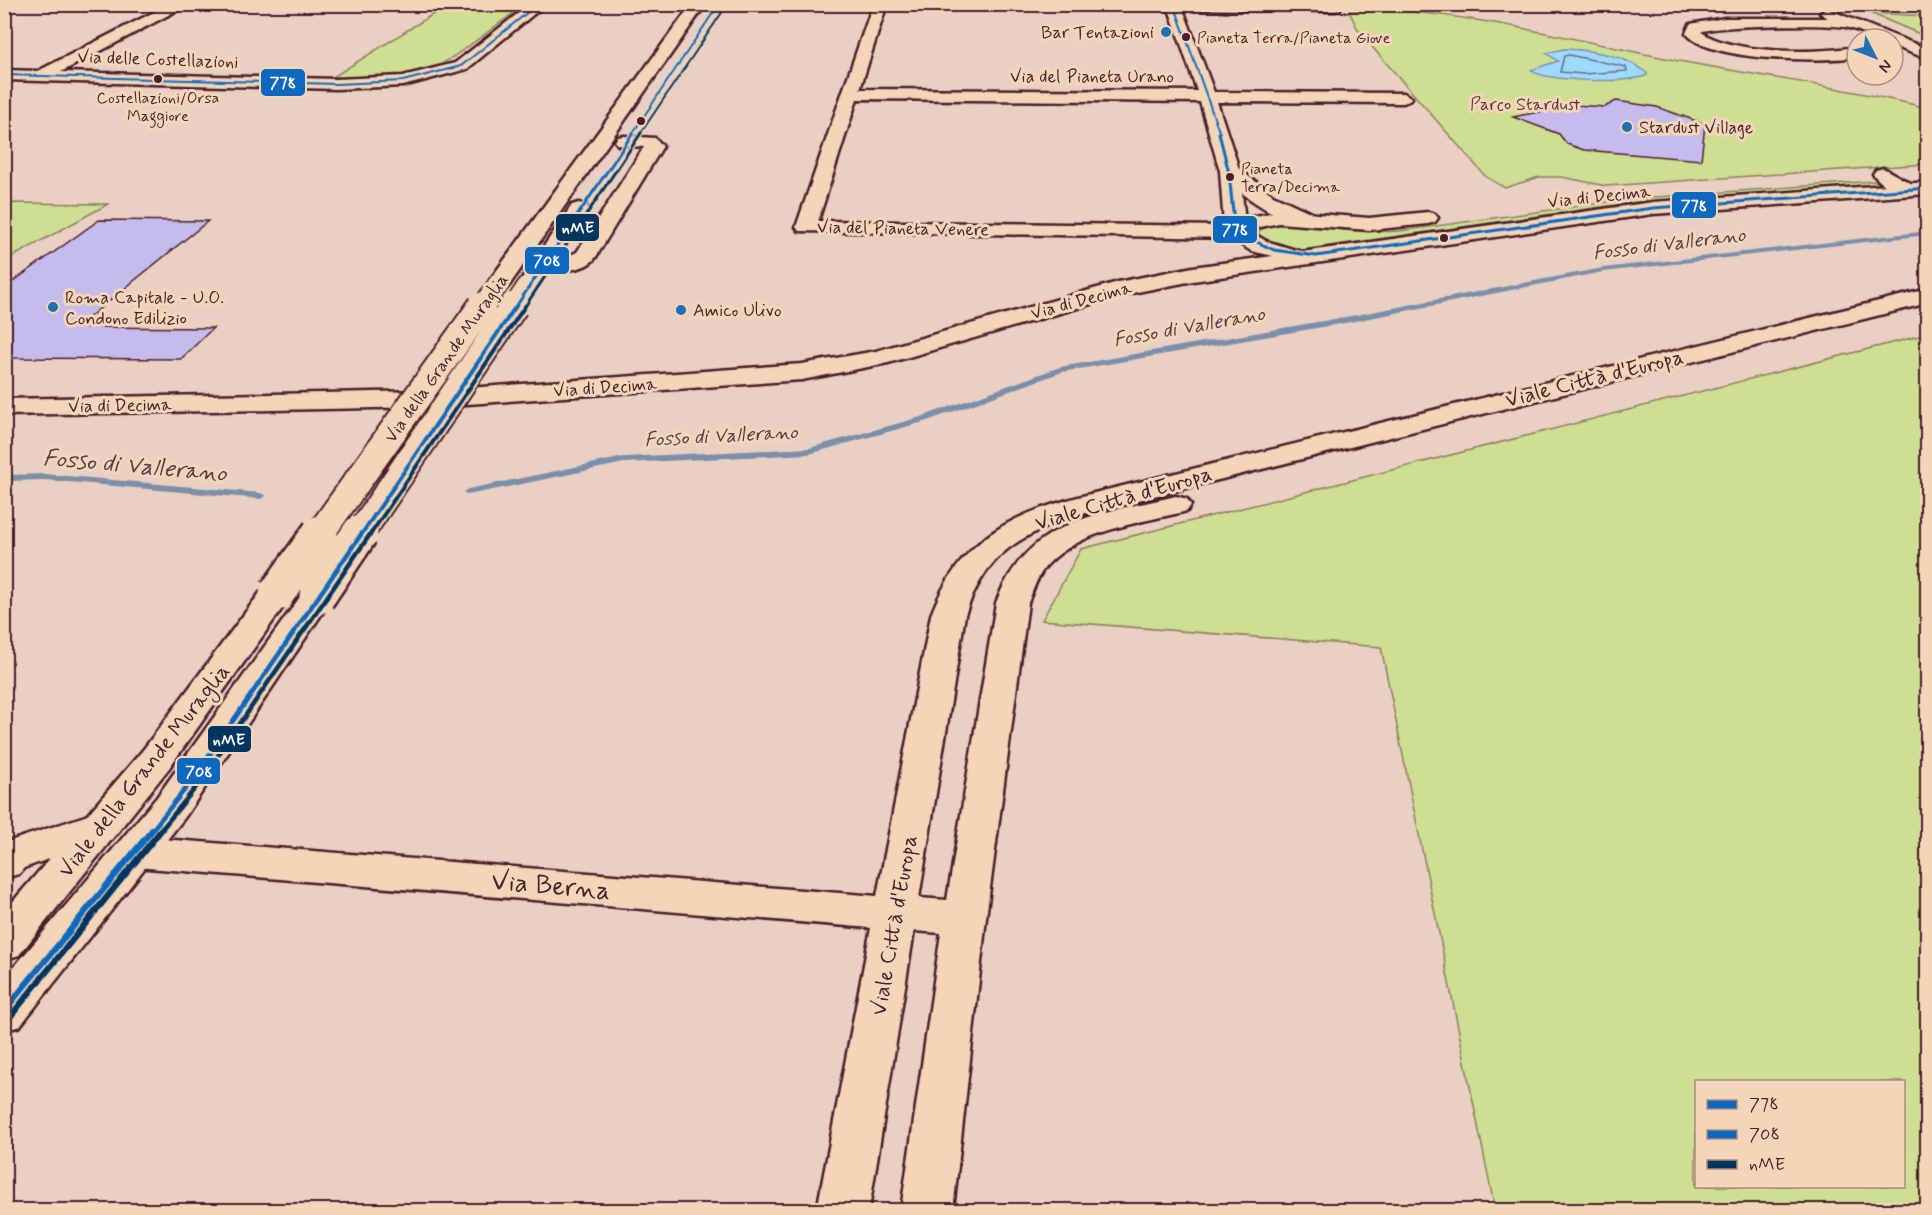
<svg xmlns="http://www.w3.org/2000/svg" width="1932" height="1215" font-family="Mynerve,sans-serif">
<rect width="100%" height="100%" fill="#ead0c3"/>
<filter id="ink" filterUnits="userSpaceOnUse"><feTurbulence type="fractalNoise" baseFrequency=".0167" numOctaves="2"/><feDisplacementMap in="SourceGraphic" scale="12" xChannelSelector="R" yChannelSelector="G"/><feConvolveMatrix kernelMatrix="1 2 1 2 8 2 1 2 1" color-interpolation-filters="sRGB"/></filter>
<g filter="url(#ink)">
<path fill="#cede92" stroke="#8c7e5e" stroke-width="1.5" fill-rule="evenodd" d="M441,9L516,11C491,29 466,50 440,65C409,83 367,78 333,77Z
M1388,10C1489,16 1586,43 1685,62C1766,77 1847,88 1927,108V164L1606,186L1562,177H1539L1505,188L1486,177L1374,49L1358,30L1349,11Z
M1870,13L1927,16V37Z
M1874,181L1885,184L1636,202L1301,250C1286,248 1265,248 1258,232C1280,214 1318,227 1344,230C1363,232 1381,232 1400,231L1629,199Z
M5,203L108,204L5,261Z
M1927,334V1210H1495L1381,647L1042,620L1081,549ZM1696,1082H1904V1186H1696Z"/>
<path fill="#9edaff" stroke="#7c8faa" stroke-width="1.5" d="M1564,49C1592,50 1625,55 1647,73V75C1632,84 1542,82 1531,70L1558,61L1546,53Z"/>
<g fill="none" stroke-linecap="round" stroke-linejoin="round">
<path stroke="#6c6a80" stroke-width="1.5" d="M1569,55L1626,67L1627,71L1583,74L1560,72L1564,56Z"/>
<path fill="#7c8faa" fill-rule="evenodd" d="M1928,231V235L1603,272L1340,324L1062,372L927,421L809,454L624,463L468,495L463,492L468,489L624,457L809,448L921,417L1060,367L1340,318L1603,268Z
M45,474L261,493L266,496L261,499L45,480L4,481V475Z"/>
</g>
<path fill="#c5bbed" stroke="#4a1f2b" stroke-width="1.5" d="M1616,101L1657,107L1705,124L1701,160L1584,150L1567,144L1559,134L1513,117L1574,105L1605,107Z
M99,220L208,221L77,327L213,328L181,359L4,358V288Z"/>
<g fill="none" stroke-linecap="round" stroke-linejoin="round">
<g stroke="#4a1f2b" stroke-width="5">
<path id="street" d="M170,4H189L61,72L336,79L403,76L455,63L530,4H546L467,69L403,86L336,89L4,80V70L38,71Z
M873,4H887L860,89L1197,91L1169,9L1110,8L1103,4H1340V10L1335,11L1183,9L1214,92L1404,93L1412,98L1404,103L1217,102L1239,169L1273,195L1314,214L1317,218L1314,222C1292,228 1259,206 1242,193L1246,232L1242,236L1235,238L799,231L796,227ZM857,99L1200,102L1220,171L1224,226L818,221Z
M1827,9L1928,49V59L1893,46V39C1869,39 1869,33 1849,28C1832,23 1714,25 1701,32C1736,55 1817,53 1857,47V57C1822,62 1708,62 1686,33L1690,24L1725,18H1828L1820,13Z
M624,136L655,138L663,146L596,257C585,273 552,272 535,268L532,263L535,258L568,256L577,252L644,147L618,145L615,141L618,137Z
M1883,168L1914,185L1917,189L1914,193C1901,197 1881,185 1873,174L1876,170Z
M1928,289V303L1078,515C1018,536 986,553 965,615L919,898L947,900L996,603C1028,518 1097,515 1176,496L1187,499L1191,505L1187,511C1141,523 1080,529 1046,566C1037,577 1033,590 1028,603L986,918L953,1210H901L941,933L914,931L869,1210H817L871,928L136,867L122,863L116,852L122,841L136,837L877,896L931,615C960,540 1007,516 1082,496Z
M103,810L117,814L123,824L117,834L24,868L19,874L4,878V843Z"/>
</g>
<g stroke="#4a1f2b" stroke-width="5">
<path id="secondary" d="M692,4H706L508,287H492L489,282L492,277Z
M1928,182V194L1653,214L1193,281L1122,295L888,363L802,380L425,407L4,415V399L425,391L802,364L876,351L1118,282L1193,267L1273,256L1251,251L1228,236L1225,226L1228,222L1279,211L1369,218L1428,212L1435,214L1438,218L1435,222L1428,224L1369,230L1279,223L1247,230L1266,241L1302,252L1653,202Z
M579,203L586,205L589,209L538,287L535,292H519L516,287L572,205Z
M277,583L289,586L293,593L169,768L19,955L4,960V912L143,750L265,586Z
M317,587L329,590L333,597L185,817L20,1026L4,1031V979L157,797L305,590Z"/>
</g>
<use href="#street" fill="#f3d5b9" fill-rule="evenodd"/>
<use href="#secondary" fill="#f3d5b9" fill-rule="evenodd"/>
<g stroke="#4a1f2b" stroke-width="23" stroke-linecap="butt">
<path id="secondary-bridge-far2" d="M481,308L500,282
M513,308L527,287"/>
</g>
<g stroke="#4a1f2b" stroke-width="31" stroke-linecap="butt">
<path id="secondary-bridge-far1" d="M319,535L482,306
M359,535L514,306"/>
</g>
<g stroke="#4a1f2b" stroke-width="40" stroke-linecap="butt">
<path id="secondary-bridge" d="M277,593L320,533
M317,597L360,533"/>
</g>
<use href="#secondary-bridge-far2" stroke="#f3d5b9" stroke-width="20"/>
<use href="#secondary-bridge-far1" stroke="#f3d5b9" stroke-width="27"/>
<use href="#secondary-bridge" stroke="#f3d5b9" stroke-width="35"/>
<g stroke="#f3d5b9" stroke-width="4.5">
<path id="bus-1-far1" d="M1174,4L1220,134
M4,75L336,84L403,81L461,66L538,4"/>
</g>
<g stroke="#f3d5b9" stroke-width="6">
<path id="bus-1" d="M1219,133L1229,173L1235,232L1274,250L1316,256L1653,208L1928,188"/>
</g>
<g stroke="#f3d5b9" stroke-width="4.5">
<path id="bus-2-far4" d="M632,134L719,4"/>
</g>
<g stroke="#f3d5b9" stroke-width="6">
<path id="bus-2-far3" d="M515,308L633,133"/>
</g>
<g stroke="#f3d5b9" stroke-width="8">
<path id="bus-2-far2" d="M361,535L516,306"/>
</g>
<g stroke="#f3d5b9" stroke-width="9">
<path id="bus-2-far1" d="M152,830L191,782L362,533"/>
</g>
<g stroke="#f3d5b9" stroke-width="10">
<path id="bus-2" d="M4,1011L153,829"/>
</g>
<g stroke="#f3d5b9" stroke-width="4.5">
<path id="bus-3-far4" d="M640,134L725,8"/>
</g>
<g stroke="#f3d5b9" stroke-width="6">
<path id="bus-3-far3" d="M524,308L641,133"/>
</g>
<g stroke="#f3d5b9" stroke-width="8">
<path id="bus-3-far2" d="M370,535L525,306"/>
</g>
<g stroke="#f3d5b9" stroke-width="9">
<path id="bus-3-far1" d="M161,830L197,786L371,533"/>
</g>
<g stroke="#f3d5b9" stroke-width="10">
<path id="bus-3" d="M10,1017L162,829"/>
</g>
<use href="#bus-1-far1" stroke="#0c69bf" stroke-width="2"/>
<use href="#bus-1" stroke="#0c69bf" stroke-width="3"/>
<use href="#bus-2-far4" stroke="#0c69bf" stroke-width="2"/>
<use href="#bus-2-far3" stroke="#0c69bf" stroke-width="3"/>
<use href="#bus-2-far2" stroke="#0c69bf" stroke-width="4"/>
<use href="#bus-2-far1" stroke="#0c69bf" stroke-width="4.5"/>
<use href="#bus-2" stroke="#0c69bf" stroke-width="6"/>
<use href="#bus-3-far4" stroke="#00365f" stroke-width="2"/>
<use href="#bus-3-far3" stroke="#00365f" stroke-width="3"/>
<use href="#bus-3-far2" stroke="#00365f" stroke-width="4"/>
<use href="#bus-3-far1" stroke="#00365f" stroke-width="4.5"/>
<use href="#bus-3" stroke="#00365f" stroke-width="6"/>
</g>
</g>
<g fill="#1f6fb2" stroke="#f3d5b9" stroke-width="2">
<circle cx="1166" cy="32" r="6"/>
<circle cx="1627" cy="127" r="6"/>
<circle cx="53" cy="307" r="6"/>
<circle cx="681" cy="310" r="6"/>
</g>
<g fill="#4a1f2b" stroke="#f3d5b9" stroke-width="2">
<circle cx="1186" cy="37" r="5"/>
<circle cx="158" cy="79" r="5"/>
<circle cx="641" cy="121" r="5"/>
<circle cx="1230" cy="177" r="5"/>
<circle cx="1444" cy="238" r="5"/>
</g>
<g text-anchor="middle" stroke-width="6" stroke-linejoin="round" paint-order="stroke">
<g font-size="16" fill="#4a1f2b" stroke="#f3d5b9" text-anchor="start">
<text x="1197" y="43">Pianeta Terra/Pianeta Giove</text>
<text x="158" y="103" text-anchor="middle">Costellazioni/Orsa<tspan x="158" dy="18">Maggiore</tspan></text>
<text x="1241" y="174">Pianeta<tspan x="1241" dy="18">Terra/Decima</tspan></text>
</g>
<g font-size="18" fill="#4a1f2b" stroke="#f3d5b9" text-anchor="start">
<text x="1154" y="38" text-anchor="end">Bar Tentazioni</text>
<text x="1639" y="133">Stardust Village</text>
<text x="65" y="303">Roma Capitale - U.O.<tspan x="65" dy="21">Condono Edilizio</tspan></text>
<text x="693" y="316">Amico Ulivo</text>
</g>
<g font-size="18" fill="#4a1f2b" stroke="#f3d5b9">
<text transform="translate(158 59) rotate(2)" y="6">Via delle Costellazioni</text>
<text x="1092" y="82">Via del Pianeta Urano</text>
<text transform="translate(1599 196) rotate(-6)" y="6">Via di Decima</text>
<text transform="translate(903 228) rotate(1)" y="6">Via del Pianeta Venere</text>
<text transform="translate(1081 300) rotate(-15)" y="6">Via di Decima</text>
<text transform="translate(446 358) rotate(-55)" y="6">Via della Grande Muraglia</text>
<text transform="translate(605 387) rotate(-4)" y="6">Via di Decima</text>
<text transform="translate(120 405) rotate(-1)" y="6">Via di Decima</text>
</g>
<g font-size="18" fill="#5e3c3a" stroke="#f3d5b9">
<text x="1525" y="110">Parco Stardust</text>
</g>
<g font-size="20" font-style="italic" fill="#573b4b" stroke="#f3d5b9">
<text transform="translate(1669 243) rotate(-7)" y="7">Fosso di Vallerano</text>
<text transform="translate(1189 326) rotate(-10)" y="7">Fosso di Vallerano</text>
<text transform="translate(721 435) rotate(-3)" y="7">Fosso di Vallerano</text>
</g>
<g font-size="22" fill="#4a1f2b" stroke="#f3d5b9">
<text transform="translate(1594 377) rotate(-14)" y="8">Viale Città d'Europa</text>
<text transform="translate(1123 497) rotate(-16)" y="8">Viale Città d'Europa</text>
<text transform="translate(143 770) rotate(-52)" y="8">Viale della Grande Muraglia</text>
<text transform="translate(893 925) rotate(-80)" y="8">Viale Città d'Europa</text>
</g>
<g font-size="24" font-style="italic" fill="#573b4b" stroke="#f3d5b9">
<text transform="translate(135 465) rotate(5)" y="8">Fosso di Vallerano</text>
</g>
<g font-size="27" fill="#4a1f2b" stroke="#f3d5b9">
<text transform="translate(551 885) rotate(5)" y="9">Via Berna</text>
</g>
</g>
<g stroke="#f3d5b9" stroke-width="2">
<rect x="260" y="68" width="46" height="29" rx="6" fill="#0c69bf"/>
<rect x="1671" y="191" width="46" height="28" rx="6" fill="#0c69bf"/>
<rect x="555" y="213" width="45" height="29" rx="6" fill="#00365f"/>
<rect x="1212" y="215" width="46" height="29" rx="6" fill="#0c69bf"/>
<rect x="524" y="246" width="46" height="29" rx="6" fill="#0c69bf"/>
<rect x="207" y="725" width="45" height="28" rx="6" fill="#00365f"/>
<rect x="176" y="757" width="45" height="28" rx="6" fill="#0c69bf"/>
</g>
<g font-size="16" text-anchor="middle" font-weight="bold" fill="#fff">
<text x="283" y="88">778</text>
<text x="1694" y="211">778</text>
<text x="578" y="233">nME</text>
<text x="1235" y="235">778</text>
<text x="547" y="266">708</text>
<text x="229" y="745">nME</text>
<text x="199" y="777">708</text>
</g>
<rect width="1932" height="1215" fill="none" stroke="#f3d5b9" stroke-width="24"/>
<rect x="12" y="12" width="1908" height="1191" fill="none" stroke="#4a1f2b" stroke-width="2" filter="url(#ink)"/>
<rect x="1695" y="1080" width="210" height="108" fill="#f3d5b9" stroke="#af8c80" stroke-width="1.5"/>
<rect x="1707" y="1100" width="30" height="9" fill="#0c69bf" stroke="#af8c80" stroke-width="1.5"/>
<text x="1749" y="1110" font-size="18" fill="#4a1f2b">778</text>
<rect x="1707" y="1130" width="30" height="9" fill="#0c69bf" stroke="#af8c80" stroke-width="1.5"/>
<text x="1749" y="1140" font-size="18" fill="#4a1f2b">708</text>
<rect x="1707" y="1160" width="30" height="9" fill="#00365f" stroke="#af8c80" stroke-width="1.5"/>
<text x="1749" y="1170" font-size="18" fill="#4a1f2b">nME</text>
<g transform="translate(1875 57) rotate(132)"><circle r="28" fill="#f3d5b9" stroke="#af8c80" stroke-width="1.5"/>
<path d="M0-4.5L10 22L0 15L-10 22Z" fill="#1f6fb2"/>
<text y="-9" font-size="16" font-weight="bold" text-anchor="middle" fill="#4a1f2b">N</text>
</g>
</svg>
